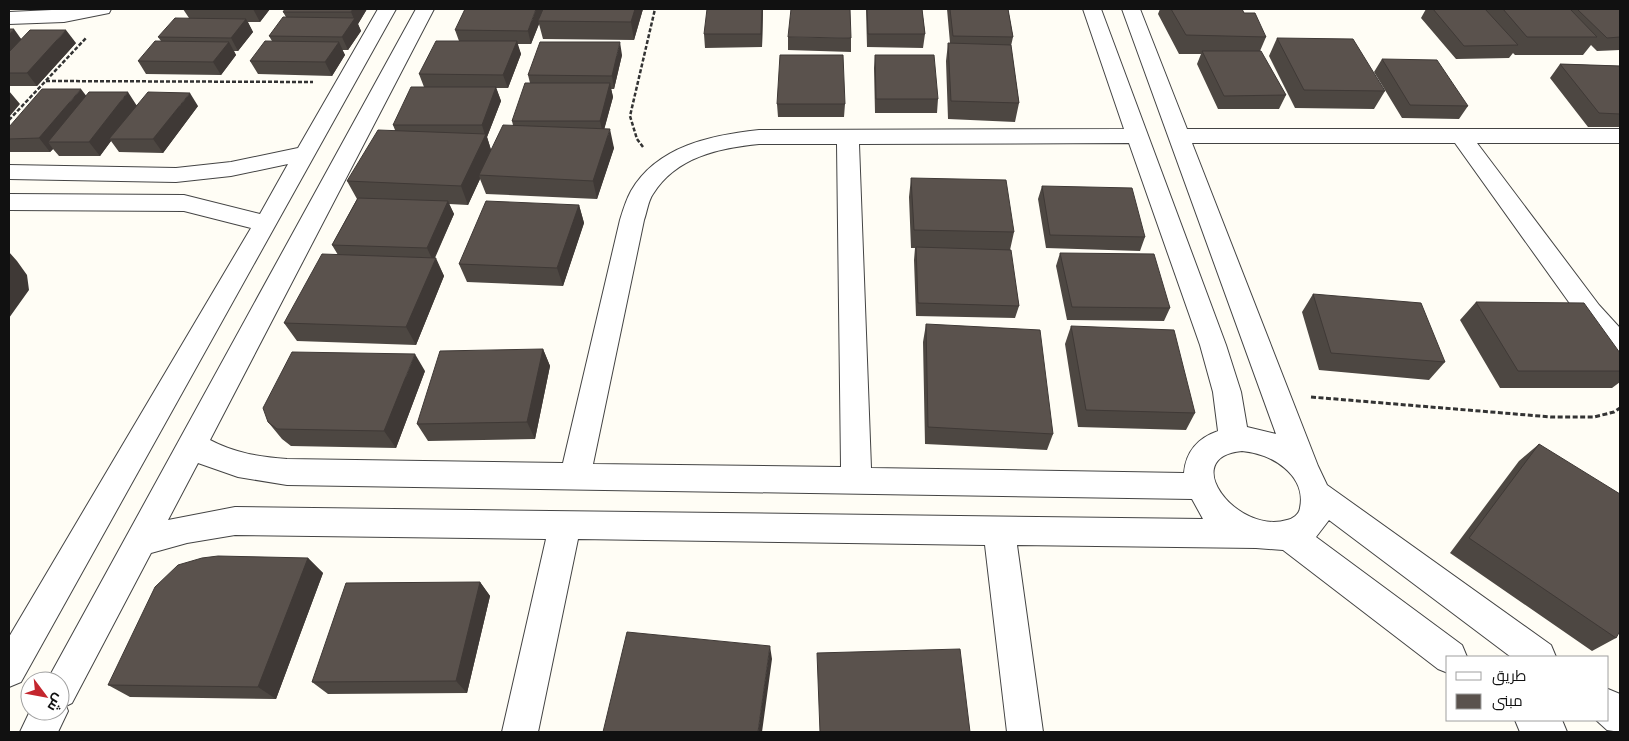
<svg xmlns="http://www.w3.org/2000/svg" width="1629" height="741" font-family="Bitter,Cairo,serif">
<rect width="100%" height="100%" fill="#fffdf5"/>
<g fill="none" stroke-linecap="round" stroke-linejoin="round">
<g stroke="#444" stroke-width="2">
<path id="minor" d="M73,9H111L109,13L64,22L9,24V12Z
M378,9H396L21,682L9,687V637L251,228L184,211L9,210V194L184,195L260,214L288,164L231,176L176,182L9,179V165L176,168L231,162L298,148Z
M416,9H434L210,440C234,453 260,457 287,459L563,463L620,220C623,210 626,200 631,191C657,146 712,135 759,130L1124,129L1083,9H1101L1226,345L1241,392L1247,427L1276,434L1122,9H1140L1187,129H1620V143H1477L1599,305L1620,328V355L1610,352L1581,319L1455,143H1192L1318,466L1327,485L1551,645L1556,657H1511L1329,520L1316,537L1462,645L1467,657H1448V673L1438,669L1283,550L1256,548L1017,545L1043,732H1007L985,545L578,539L538,732H502L546,539L235,535L187,543L151,553L72,703L66,706L68,711L58,732H20L30,711H60V681H47L48,679ZM1129,143L1200,345L1213,392L1218,431C1198,438 1186,451 1184,473L871,468L859,144ZM759,144H837L841,467L593,464L644,220C647,212 648,201 653,194C676,157 719,148 759,144ZM1242,451C1271,453 1307,475 1300,508C1299,515 1292,519 1287,520C1237,535 1177,457 1242,451ZM198,463L238,477L287,485L1192,499L1203,519L235,507L168,520Z
M1608,689L1620,694V732L1607,730L1596,720H1608Z
M1515,720H1562L1567,732H1520Z"/>
</g>
<path stroke="#333" stroke-width="2.5" stroke-dasharray="4 2" stroke-linecap="butt" d="M46,81L313,82
M9,120L86,38
M643,147L637,139L630,116L655,9"/>
<path stroke="#333" stroke-width="3" stroke-dasharray="5 2.5" stroke-linecap="butt" d="M1311,397L1551,417H1594L1614,412L1620,408"/>
<use href="#minor" fill="#fff" fill-rule="evenodd"/>
</g>
<path fill="#4d4742" d="M183,9H270L260,22H248L253,32L238,51H234L236,55L221,75L146,74L138,61L161,41L158,37L189,18Z
M367,9L358,24L361,31L348,50H342L345,55L332,76L258,74L250,61L272,41L269,36L286,17L283,12Z
M643,9L634,40L543,39L539,24L531,44H517L521,54L508,88H496L501,101L487,137L491,150L513,125L512,121L530,83L528,75L622,55L614,89H611L613,97L604,129L614,148L597,199L486,194L480,179L468,205L449,204L454,214L435,258L444,276L416,345L297,341L284,323L338,255L332,245L357,199L347,181L395,130L393,125L424,87L419,74L459,41L455,30Z
M763,9L762,47L705,48L704,34Z
M866,9H922L925,34L923,48L867,47Z
M947,9H1008L1013,37L1011,46L1019,103L1015,122L948,119L946,61L948,43H950Z
M1160,9H1242L1244,13L1266,37L1260,51L1286,95L1279,109H1218L1197,64L1201,54H1179L1158,14Z
M1426,9H1620V50L1597,51L1591,45L1583,55H1515L1513,53L1509,58L1456,59L1421,18Z
M9,29L21,39L76,43L37,86H9Z
M788,37L851,38V52L788,50Z
M1277,38L1385,91L1374,109L1295,108L1269,56Z
M875,55L938,99L937,113H875L874,68Z
M1382,59L1468,106L1459,119L1402,118L1374,72Z
M1560,64L1620,66V127H1588L1550,78Z
M86,96L137,105L198,106L163,153L119,152L111,141L100,156H59L53,149L50,152H10L9,151V127Z
M777,104H845L844,117H778Z
M911,178L1014,232L1010,250L1019,306L1015,318L916,316L914,260L915,248H911L909,197Z
M1042,186L1145,237L1140,251L1046,248L1038,199Z
M579,205L584,223L563,286L467,282L459,264Z
M1060,253L1170,308L1164,321L1067,320L1056,266Z
M1313,294L1445,362L1429,380L1319,370L1302,312Z
M1476,302L1620,353V382L1612,388H1500L1460,320Z
M926,324L1053,434L1047,450L925,444L923,342Z
M1071,326L1195,413L1186,430L1078,427L1065,344Z
M543,349L550,366L535,439L428,441L417,424Z
M425,371L396,448L291,446L282,439L268,422Z
M1539,444L1616,638L1592,651L1450,553L1519,461Z
M308,558L323,573L276,699L130,697L108,685Z
M480,582L490,596L467,693L328,694L312,682Z"/>
<path fill="#3f3936" d="M253,9H270L260,22Z
M353,9H367L358,24L361,31L348,50L342,37L354,19L351,12Z
M536,9H545L538,21L539,24L531,44L528,31Z
M635,9H643L634,40L631,22Z
M762,9H763L762,47L761,34Z
M246,19L253,32L238,51L231,38Z
M14,29L24,43L9,59V35Z
M66,30L76,43L37,86L27,73Z
M517,41L521,54L508,88L503,75Z
M229,42L236,55L221,75L213,62Z
M339,42L345,55L332,76L325,62Z
M620,42L622,55L614,89L612,76Z
M610,83L613,97L603,134L600,121Z
M496,87L501,101L487,137L492,153L479,175L480,179L468,205L461,186L485,135L482,125Z
M81,89L91,102L48,142L53,149L50,152L39,138Z
M9,91L20,104L9,117Z
M128,92L137,106L109,139L111,141L100,156L89,142Z
M190,93L198,106L163,153L153,139Z
M610,129L614,148L597,199L593,181Z
M448,201L454,214L433,261L427,248Z
M579,205L584,223L563,286L557,268Z
M9,252L17,261L27,275L29,290L9,318Z
M436,258L444,276L416,345L406,327Z
M543,349L550,366L535,439L527,422Z
M415,354L425,371L396,448L384,431Z
M308,558L323,573L276,699L258,687Z
M480,582L490,596L467,693L456,681Z
M770,646L772,659L762,732H758Z"/>
<path fill="#5a524d" stroke="#3f3936" d="M285,9H353L351,12H283Z
M465,9H536L528,31L455,30Z
M543,9H635L631,22L538,21Z
M707,9H762L761,34H704Z
M791,9H850L851,38L788,37Z
M867,9H922L925,34H868Z
M950,9H1008L1013,37L953,36Z
M1171,9H1242L1244,13H1255L1266,37L1186,35Z
M1433,9H1485L1518,45L1464,46Z
M1503,9H1570L1597,37H1527Z
M1577,9H1620V37L1607,38Z
M283,17L355,18L342,37L269,36Z
M175,18L246,19L231,38L158,37Z
M9,29H14L9,35Z
M30,30H66L27,73H9V52Z
M1277,38L1353,39L1385,91L1304,90Z
M155,41L229,42L213,62L138,61Z
M265,41L339,42L325,62L250,61Z
M436,41H517L503,75L419,74Z
M540,42H620L612,76L528,75Z
M948,43L1011,45L1019,103L951,101Z
M1202,51H1261L1286,95L1224,96Z
M780,55H843L845,104H777Z
M875,55H934L938,99H876Z
M1382,59L1437,60L1468,106L1410,105Z
M1560,64L1620,66V114L1599,113Z
M525,83H610L600,121H512Z
M411,87H496L482,125H393Z
M42,89H81L39,138L9,139V127Z
M89,92H128L89,142H48Z
M148,92L190,93L153,139H109Z
M503,125L610,129L593,181L479,175Z
M378,130L486,134L461,186L347,181Z
M911,178L1006,180L1014,232L914,230Z
M1042,186L1132,188L1145,237L1050,235Z
M358,198L448,201L427,248L332,245Z
M486,201L579,205L557,268L459,264Z
M916,247L1011,250L1019,306L918,303Z
M1060,253L1154,254L1170,308L1072,307Z
M322,254L436,258L406,327L284,323Z
M1313,294L1421,303L1445,362L1331,353Z
M1476,302L1584,303L1620,353V371H1518Z
M926,324L1040,330L1053,434L928,427Z
M1071,326L1174,330L1195,413L1086,410Z
M543,349L527,422L417,424L440,351Z
M292,352L415,354L384,431L277,429L268,422L263,408Z
M1539,444L1620,494V631L1616,638L1469,538Z
M218,556L308,558L258,687L108,685L155,587L178,565L202,558Z
M480,582L456,681L312,682L346,583Z
M627,632L770,646L758,732H603Z
M960,649L970,732H820L817,653Z"/>
<rect width="1629" height="741" fill="none" stroke="#111111" stroke-width="20"/>
<rect x="1446" y="656" width="162" height="65" fill="#ffffff" stroke="#a0a0a0"/>
<rect x="1456" y="672" width="25" height="8" fill="#ffffff" stroke="#a0a0a0"/>
<text x="1492" y="681" font-size="15" fill="#111111">طريق</text>
<rect x="1456" y="694" width="25" height="15" fill="#5a524d" stroke="#a0a0a0"/>
<text x="1492" y="706" font-size="15" fill="#111111">مبنى</text>
<g transform="translate(45 696) rotate(122)"><circle r="24" fill="#ffffff" stroke="#a0a0a0"/>
<path d="M0-4L9 19L0 12L-9 19Z" fill="#c4262e"/>
<text y="-8" font-size="14" font-weight="bold" text-anchor="middle" fill="#111111">ش</text>
</g>
</svg>
